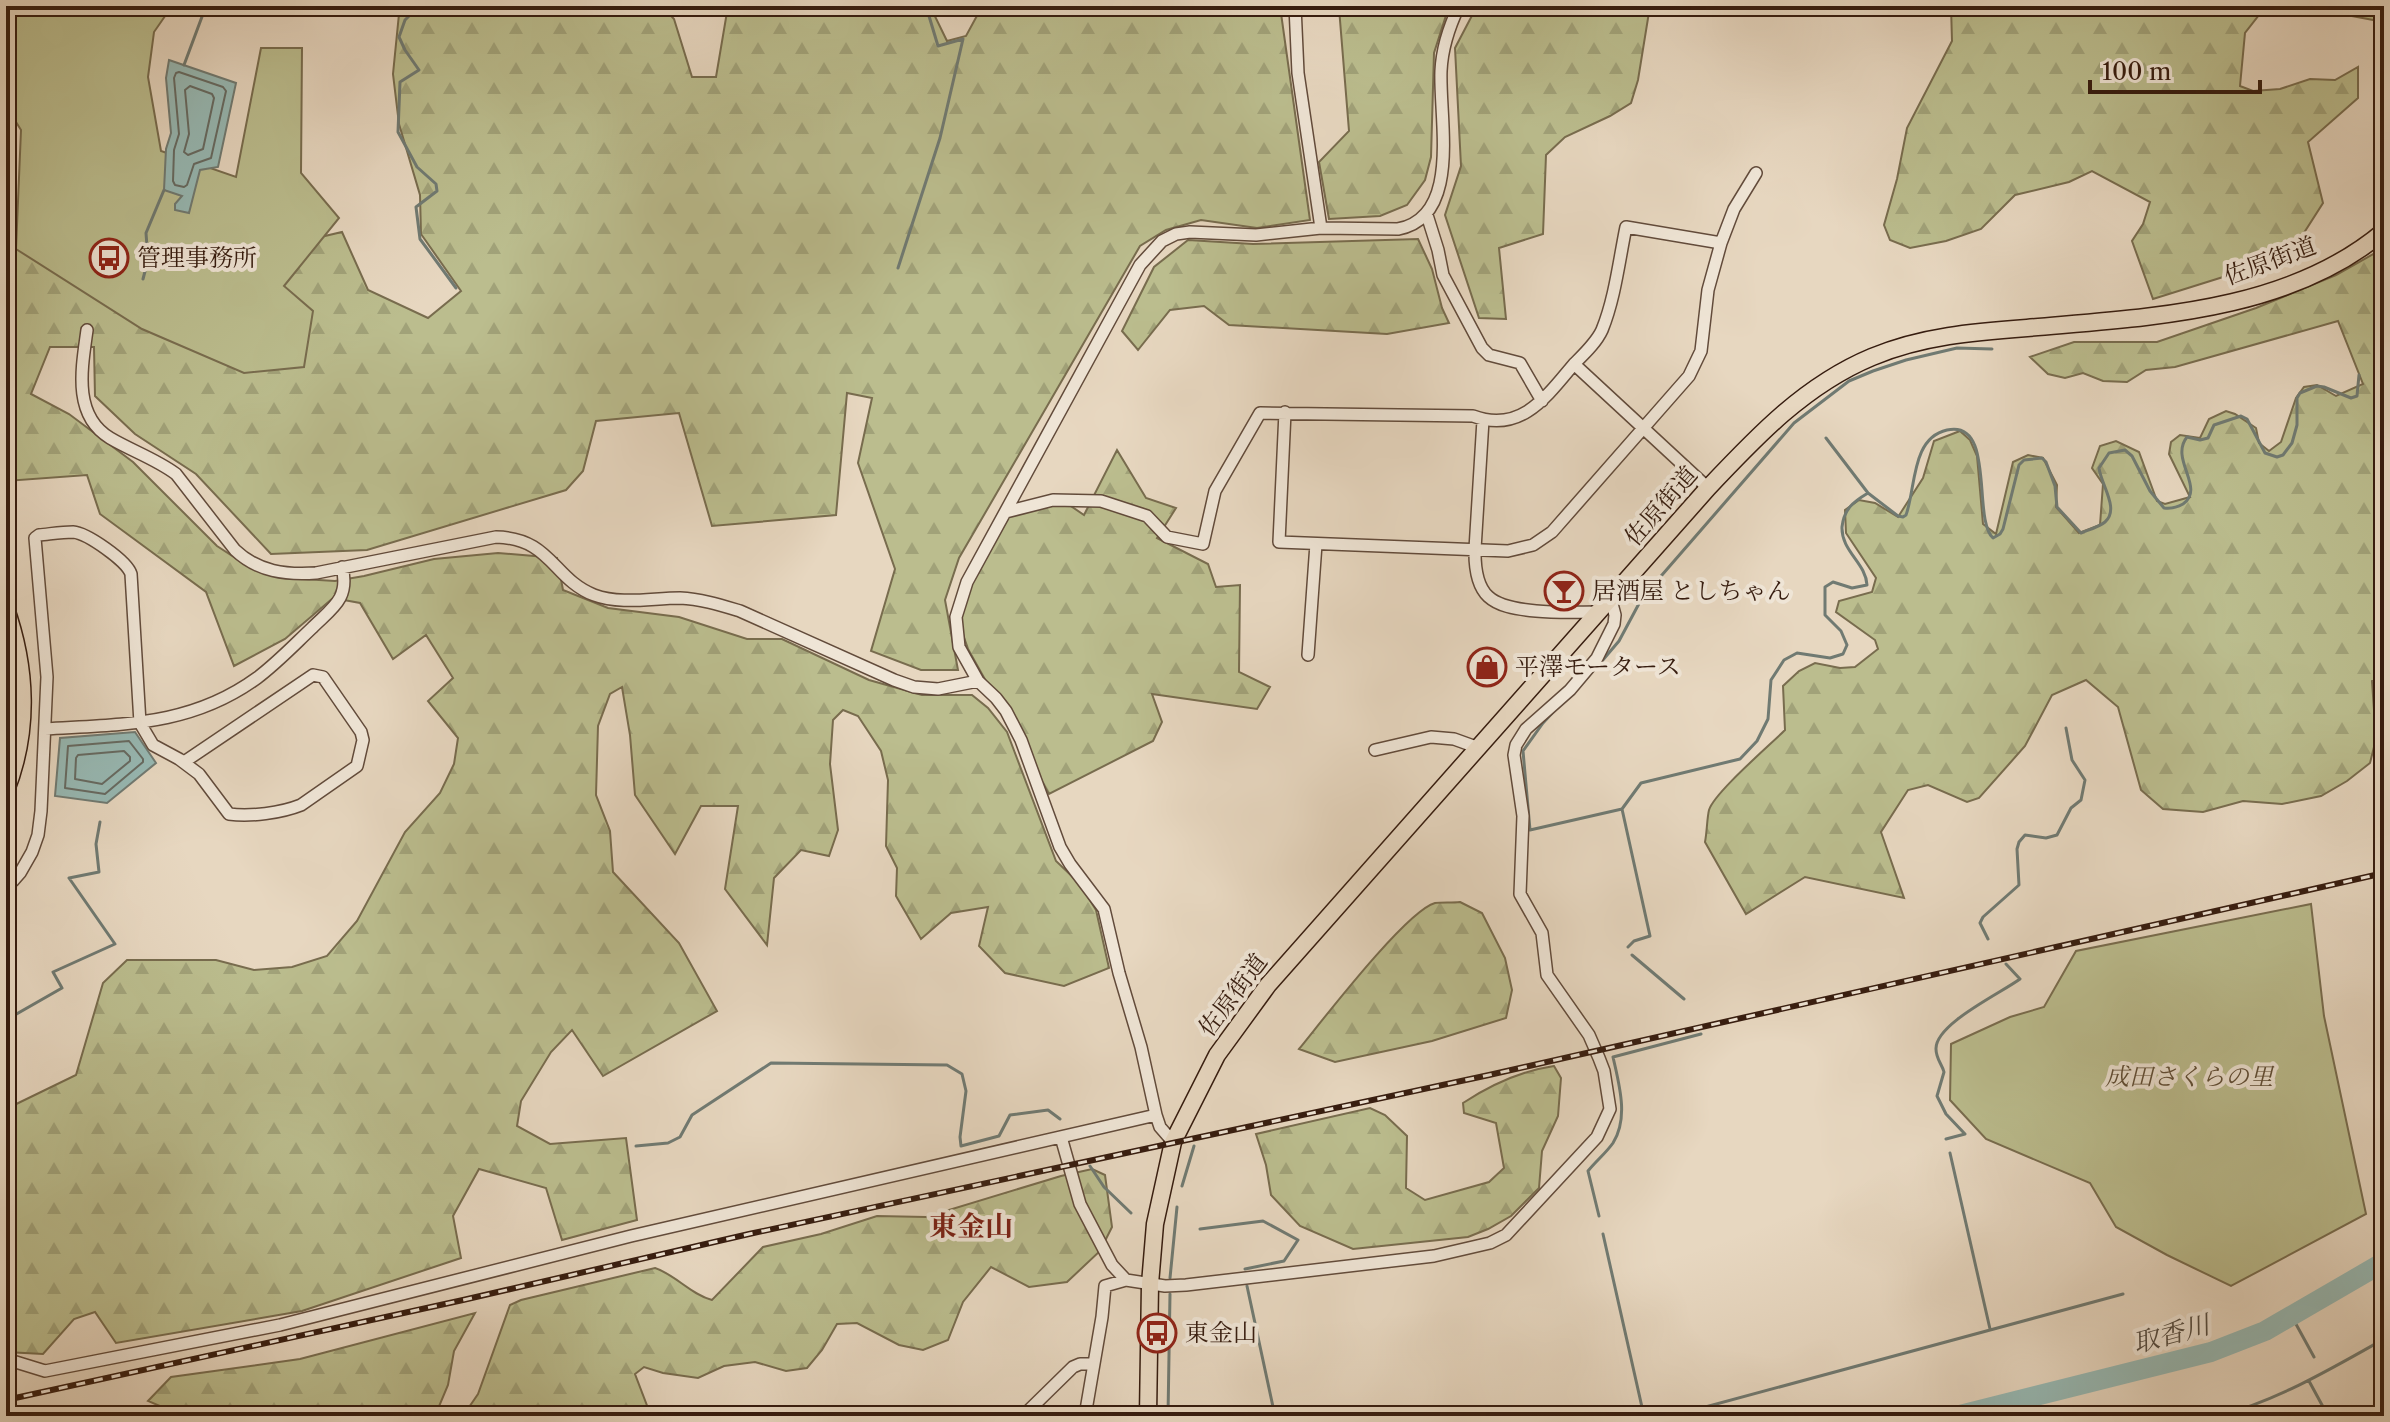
<svg xmlns="http://www.w3.org/2000/svg" width="2390" height="1422" font-family="'Libre Caslon Text','Noto Serif JP',serif">
<defs>
<pattern id="forest-firs" width="22" height="20" patternUnits="userSpaceOnUse" patternTransform="scale(2)"><rect width="22" height="20" fill="#bbbd8e"/><path d="M5 1l3.5 6h-7zM16 11l3.5 6h-7z" fill="#a1a279"/></pattern>
</defs>
<rect width="100%" height="100%" fill="#e7d7c0"/>
<filter id="stains"><feTurbulence type="fractalNoise" baseFrequency=".0025" numOctaves="4"/><feColorMatrix values="0 0 0 0 .2 0 0 0 0 .09 0 0 0 0 .02 0 0 0 .5 -.17"/></filter>
<radialGradient id="worn" r=".72"><stop offset=".6" stop-color="#630" stop-opacity="0"/><stop offset="1" stop-color="#630" stop-opacity=".3"/></radialGradient>
<path fill="url(#forest-firs)" stroke="#786c4e" stroke-width="2" d="M417,6H662L674,19L692,77H716L728,6H930L947,41L966,36L979,12L978,6H1280L1310,220L1257,228L1201,220L1166,230L1140,246L959,558L945,600L958,670H921L871,651L895,569L858,463L872,398L847,393L836,515L712,526L679,413L596,421L583,471L566,490L367,550L271,554L196,474L135,434L95,396L94,347H50L31,394L69,414L133,462L217,546L248,566L287,578L335,581L364,576L434,559L498,553L557,558L563,590L608,608L679,617L747,639H782L869,680L922,695H972L988,708L1007,732L1056,861L1080,884L1096,910L1109,968L1064,986L1005,973L979,946L988,907L951,913L921,939L896,896L897,868L886,846L888,780L881,751L858,716L843,710L833,720L830,764L838,830L829,856L801,850L774,878L767,945L725,889L738,806H701L675,854L635,795L630,735L622,687L610,694L598,726L596,795L610,831L613,872L679,943L717,1011L603,1076L572,1030L551,1052L521,1101L517,1126L550,1144L626,1138L637,1220L562,1240L546,1188L479,1169L453,1216L461,1258L302,1311L116,1343L95,1312L74,1319L43,1354L6,1352V1109L76,1075L103,983L127,960H216L254,970L292,967L327,956L357,921L405,832L440,793L454,764L458,738L428,701L453,678L426,635L393,659L360,603L333,598L285,639L234,666L206,592L100,514L87,475L6,481V216L40,236L291,244L342,232L368,290L428,318L461,291L421,234L420,195L399,124L393,74L399,14Z
M1307,6H1449L1434,53L1431,157L1425,180L1407,205L1380,216L1329,219L1319,162L1349,131L1339,8L1309,13Z
M1477,6H1650L1638,80L1631,103L1610,116L1565,137L1546,155L1543,234L1499,248L1506,319L1479,318L1445,215L1461,166L1455,48Z
M1951,6H2266L2245,33L2240,86L2253,91L2280,89L2310,79L2335,80L2358,67V98L2308,142L2323,203L2300,239L2274,261L2153,299L2132,241L2143,224L2150,202L2092,171L2069,182L2015,195L1981,229L1946,241L1910,248L1890,240L1884,225L1897,179L1907,128L1952,41Z
M2302,6H2384V22L2309,8Z
M1418,239L1432,269L1442,308L1449,323L1387,334L1229,325L1204,306L1170,310L1138,350L1122,331L1154,267L1188,240L1253,244Z
M2384,248V679L2372,681L2376,739L2370,763L2347,781L2321,796L2282,804L2243,801L2203,812L2163,809L2141,790L2118,707L2086,680L2052,695L2025,746L1979,798L1967,802L1928,785L1908,790L1881,832L1904,898L1805,877L1746,914L1705,842C1707,832 1707,818 1709,810C1714,793 1770,745 1785,730L1783,686L1799,671L1815,663L1840,668L1855,667L1878,649L1875,640L1836,612L1839,601L1872,592L1876,578L1846,533L1845,510L1859,500L1875,503L1898,517L1923,478L1934,441L1960,431L1970,440L1977,456L1983,524L1996,534L2013,462L2028,455L2043,458L2057,485L2056,507L2079,533L2100,525L2103,484L2092,468L2100,446L2116,441L2139,452L2157,501L2165,504L2190,497L2169,454L2171,442L2180,435L2200,438L2209,419L2226,411L2235,414L2256,428L2259,443L2269,451L2281,442L2296,398L2304,387L2317,385L2336,396L2363,384L2338,321L2175,367L2146,370L2127,382L2103,381L2083,373L2065,378L2048,374L2030,357L2074,342H2157L2256,308L2336,275Z
M1117,450L1146,498L1176,508L1157,538L1208,564L1216,587L1240,585L1239,672L1270,687L1257,709L1152,694L1162,722L1153,741L1049,794L968,649C966,642 961,632 961,624C958,586 992,544 1011,514L1062,500L1084,515Z
M1460,902L1482,913L1505,958L1512,990L1506,1018L1432,1041L1335,1062L1299,1049C1322,1021 1406,911 1435,903C1442,902 1452,903 1460,902Z
M1554,1066L1561,1078L1558,1116L1542,1151L1539,1188L1511,1216L1488,1229L1468,1237L1353,1249L1300,1226L1271,1195L1266,1165L1256,1134L1370,1108L1385,1115L1407,1136L1406,1188L1425,1200L1489,1182L1504,1168L1496,1123L1464,1113L1463,1103C1492,1084 1520,1071 1554,1066Z
M1092,1169L1105,1175L1112,1227L1100,1251L1067,1282L1029,1287L991,1267L963,1302L948,1340L923,1350L899,1345L857,1323L837,1324L822,1350L807,1368L786,1371L755,1362L724,1366L698,1378L663,1373L644,1367L635,1374L651,1416H463L478,1394L510,1305L521,1300L655,1268C676,1275 690,1294 712,1300L763,1247L821,1234L877,1216L926,1217L1061,1176Z
M475,1313L454,1351L448,1385L435,1416H183L148,1401L171,1377L300,1359Z"/>
<path fill="#bbbd8e" stroke="#786c4e" stroke-width="2" d="M6,6H172L154,32L148,77L161,151L236,177L261,48H302L301,173L339,218L284,286L313,311L304,367L244,373L142,329L16,249L21,130L6,106Z
M2311,904L2324,1016L2366,1214L2231,1286L2167,1255L2116,1227L2090,1183L1986,1139L1950,1100L1951,1044L2010,1017L2044,1007L2076,951Z"/>
<path fill="#97b9b4" stroke="#707a72" stroke-width="2" d="M169,60L236,83L218,167L200,170L189,213L175,210V204L182,196L164,190L166,149L171,133L166,78Z
M135,732L156,763L107,803L55,796L60,738Z"/>
<g fill="none" stroke-linecap="round" stroke-linejoin="round">
<path stroke="#666a62" stroke-width="2" d="M179,72L223,87L226,91L211,158L194,164L187,185L184,187L175,185L173,181L174,150L179,134L174,78L176,73Z
M190,86L212,94L214,98L203,149L188,155L184,152L189,134L185,90Z
M129,741L143,759V762L105,794L65,788L68,746Z
M124,751L130,757V761L102,784L75,779L76,758L78,755Z"/>
<path stroke="#707a72" stroke-width="3" d="M419,6L405,20L399,37L405,50L419,70L400,82L398,132L417,167L436,184L437,191L416,207L420,239L456,288
M184,65L206,6
M898,268L940,138L963,39L938,46L926,6
M143,279L148,260L146,233L164,190
M1826,438L1868,493
M1602,661L1619,641L1642,598L1794,423L1849,381L1873,371L1906,360L1957,348L1992,349
M1555,710L1543,723L1523,751L1530,830L1622,809L1650,936L1634,941L1628,947
M1622,809L1641,783L1740,759L1757,741L1768,719L1771,680L1784,660L1797,653L1830,658L1843,654L1847,645L1841,631L1825,615V587L1833,582L1852,588L1867,585C1866,563 1841,551 1842,527C1844,509 1853,502 1868,493L1898,516L1903,517L1906,515C1916,488 1911,438 1947,430C1996,419 1972,519 1993,538L2000,534L2003,529L2019,465L2024,460L2042,458L2046,462L2055,486L2057,507L2081,533C2088,530 2099,527 2105,522C2120,509 2101,485 2099,468L2109,453L2125,450L2132,456L2150,491L2164,508C2171,509 2176,508 2183,504C2206,488 2169,459 2187,437L2200,440L2208,438L2214,425L2241,416L2247,419L2265,453L2277,457L2283,455L2292,443L2297,425V398L2300,393L2317,386L2324,387L2351,398L2357,396L2359,375
M1988,939L1980,923L1983,917L2019,885L2017,849L2019,842L2025,835L2046,838L2057,835L2071,808L2081,800L2085,780L2072,760L2066,728
M1632,955L1684,999
M6,1020L62,988L53,972L115,944L69,878L99,872L96,844L100,822
M1946,1139L1965,1134L1946,1114L1937,1096L1944,1072C1942,1064 1936,1059 1936,1049C1935,1024 2001,993 2020,979L2006,964
M636,1146L668,1143L680,1137L692,1115L771,1063L947,1065L962,1074L966,1091L960,1137L961,1146L999,1136L1010,1115L1048,1110L1060,1119
M1950,1153L1990,1329
M1090,1166L1104,1187L1131,1213
M1182,1186L1194,1146
M1599,1216L1588,1171C1596,1161 1606,1153 1613,1143C1629,1118 1619,1084 1613,1057L1701,1034
M1200,1229L1263,1221L1298,1240L1284,1261L1245,1269
M1603,1234L1644,1416
M1170,1278L1177,1207
M1247,1286L1275,1416
M2291,1315L2314,1357
M2309,1381L2328,1416
M1168,1416L1170,1294
M1672,1416L2123,1294
M2219,1416C2278,1400 2331,1369 2384,1339"/>
<path stroke="#97b9b4" stroke-width="20" d="M1956,1416L2211,1352L2265,1331L2384,1262"/>
<g stroke="#624b3b" stroke-width="14">
<path id="minor" d="M1295,6L1298,73L1321,228
M1427,215L1438,250L1443,275L1482,348L1489,355L1520,363L1542,401
M87,330C82,367 72,415 110,438C132,451 156,459 176,474L235,550C258,572 286,575 316,573L496,537C551,538 553,579 594,595C621,605 652,598 680,598C701,599 720,605 740,611L894,680L914,687L938,689L978,681
M1574,364L1708,488
M1285,412L1279,542L1508,551L1533,545L1552,532L1689,376L1701,351L1708,290L1721,243L1734,209L1756,173
M1483,420L1475,549C1474,597 1491,607 1536,611C1557,613 1578,612 1600,612
M1006,512L1053,500L1101,501L1147,516L1167,537L1203,544L1215,491L1260,413L1473,416C1521,434 1547,396 1574,364C1584,354 1596,343 1602,330C1615,298 1619,261 1626,227L1721,243
M1308,655L1316,544
M45,729C124,724 191,726 257,678C277,663 294,645 312,628C332,608 350,599 342,567
M1375,750L1431,737L1454,739L1479,748
M6,885L13,881L20,873L32,852L38,835L41,811L47,677L35,538L39,535C50,534 62,532 73,532C87,533 127,561 131,574L140,723L153,745L179,759L199,774L229,814C250,817 281,813 301,805L357,766L363,740L361,732L323,677L313,675L184,762
M1061,1137L1080,1204L1112,1265L1126,1280
M1173,1142L1160,1127L1156,1115L1141,1047L1119,973L1104,909L1070,864L1060,847L1021,740L1006,711L996,698L978,681L959,647L956,617L967,582L1140,265L1162,241L1176,234L1190,232L1256,235L1321,228L1398,229C1462,217 1439,119 1441,71C1442,48 1449,27 1459,6
M6,1359L45,1371L280,1325L631,1236L1156,1115
M1023,1416L1073,1367L1080,1364H1093
M1085,1416L1102,1317L1105,1286L1126,1280L1165,1286L1186,1285L1434,1256L1490,1243L1506,1235L1597,1137L1610,1109L1604,1071L1599,1058L1589,1035L1547,975L1542,933L1520,894L1523,816L1514,755L1516,745L1526,729L1570,690L1597,658L1614,624L1615,615L1611,600"/>
</g>
<g stroke="#361c0f" stroke-width="17">
<path id="major" d="M6,606C28,667 31,732 6,793"/>
</g>
<g stroke="#361c0f" stroke-width="19">
<path id="highway" d="M1148,1416L1150,1284L1155,1224L1173,1142L1217,1055L1268,985L1708,488C1757,436 1805,385 1872,357C1922,336 1974,332 2027,328C2148,317 2287,313 2384,231"/>
</g>
<use href="#minor" stroke="#efe5d6" stroke-width="11"/>
<use href="#major" stroke="#e7d7c0" stroke-width="14"/>
<use href="#highway" stroke="#e7d7c0" stroke-width="16"/>
<g stroke="#361c0f" stroke-width="6">
<path id="rail" d="M6,1400L463,1300L749,1234L1489,1075L2384,873"/>
</g>
<use href="#rail" stroke="#efe5d6" stroke-width="3" stroke-dasharray="9" stroke-linecap="butt"/>
</g>
<defs>
<g id="bus-ring" transform="scale(2)"><circle r="9.5" fill="#efe5d6" stroke="#8f2418" stroke-width="1.5"/><path d="M-5-6H5V4H4V6H2V4H-2V6H-4V4H-5ZM-3.5-4V0h7V-4ZM-3.5 1.2v1.5H-2V1.2ZM2 1.2v1.5H3.5V1.2Z" fill="#8f2418"/></g>
<g id="bar-ring" transform="scale(2)"><circle r="9.5" fill="#efe5d6" stroke="#8f2418" stroke-width="1.5"/><path d="M-6-5H6L.8 .8V4.5H3.5V6h-7V4.5H-.8V.8Z" fill="#8f2418"/></g>
<g id="shop-ring" transform="scale(2)"><circle r="9.5" fill="#efe5d6" stroke="#8f2418" stroke-width="1.5"/><path d="M-5-2.5h2.3a2.7 3.5 0 0 1 5.4 0H5L5.5 6h-11ZM-1.5-2.5h3a1.5 2.3 0 0 0-3 0Z" fill="#8f2418"/></g>
</defs>
<g fill-rule="evenodd">
<use href="#bus-ring" x="109" y="258"/>
<use href="#bar-ring" x="1564" y="591"/>
<use href="#shop-ring" x="1487" y="667"/>
<use href="#bus-ring" x="1157" y="1333"/>
</g>
<g text-anchor="middle" stroke-width="8" stroke-linejoin="round" paint-order="stroke">
<g font-size="24" fill="#361c0f" stroke="#efe5d6" text-anchor="start">
<text x="137" y="266">管理事務所</text>
<text x="1592" y="599">居酒屋 としちゃん</text>
<text x="1515" y="675">平澤モータース</text>
<text x="1185" y="1341">東金山</text>
</g>
<g font-size="24" fill="#361c0f" stroke="#efe5d6">
<text transform="translate(2270 261) rotate(-20)" y="8">佐原街道</text>
<text transform="translate(1661 506) rotate(-49)" y="8">佐原街道</text>
<text transform="translate(1233 995) rotate(-53)" y="8">佐原街道</text>
</g>
<g font-size="24" font-style="italic" fill="#5e4c35" stroke="#efe5d6">
<text x="2189" y="1085">成田さくらの里</text>
</g>
<g font-size="26" font-style="italic" fill="#534b41" stroke="#efe5d6">
<text transform="translate(2171 1334) rotate(-15)" y="9">取香川</text>
</g>
<g font-size="28" font-weight="bold" fill="#7a1f14" stroke="#efe5d6">
<text x="971" y="1236">東金山</text>
</g>
</g>
<rect width="2390" height="1422" fill="none" stroke="#e7d7c0" stroke-width="32"/>
<rect x="8" y="8" width="2374" height="1406" fill="none" stroke="#361c0f" stroke-width="4"/>
<rect x="16" y="16" width="2358" height="1390" fill="none" stroke="#361c0f" stroke-width="2"/>
<path d="M2090 80v12h170v-12" fill="none" stroke="#361c0f" stroke-width="4"/>
<text x="2102" y="80" font-size="24" fill="#361c0f" stroke="#efe5d6" stroke-width="6" paint-order="stroke">100 m</text>
<rect width="100%" height="100%" filter="url(#stains)"/>
<rect width="100%" height="100%" fill="url(#worn)"/>
</svg>
